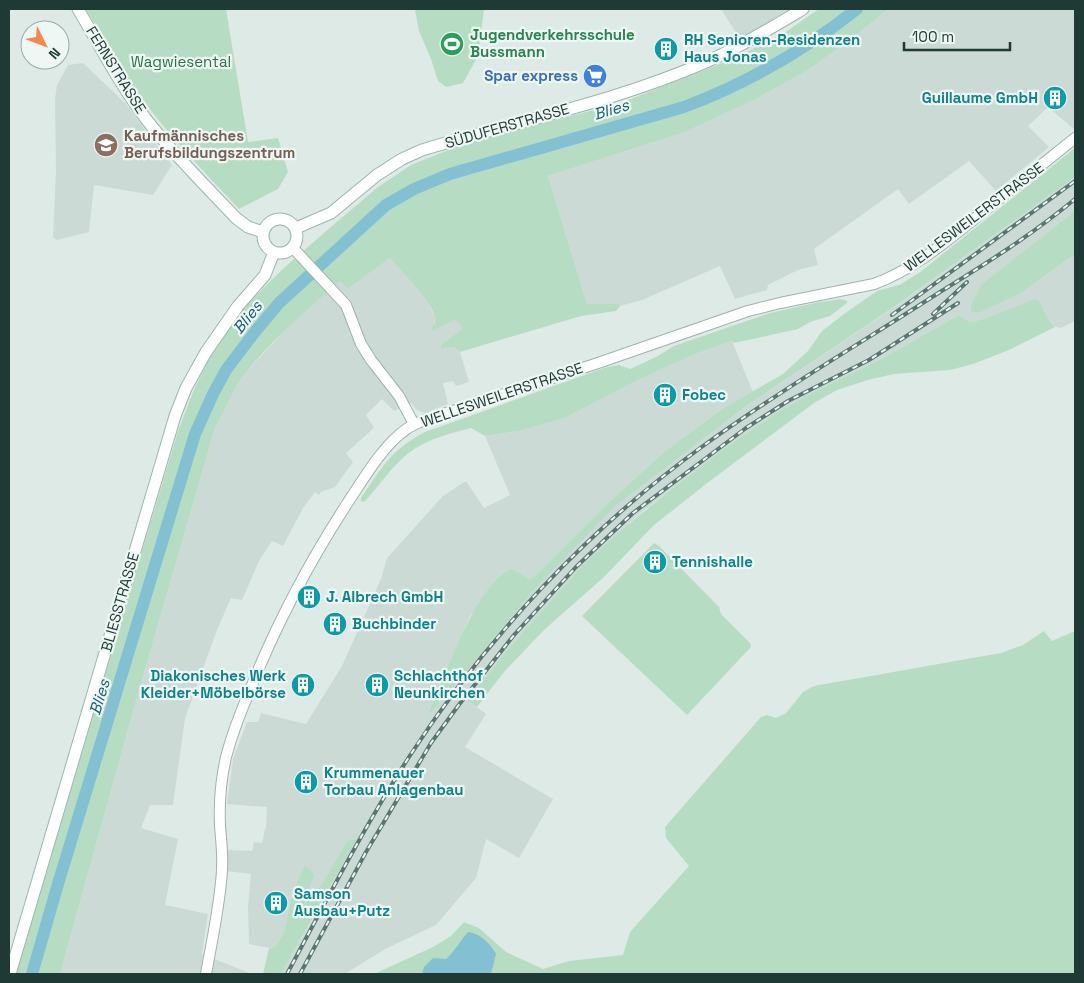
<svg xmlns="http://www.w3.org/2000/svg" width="1084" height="983" font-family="'Space Grotesk',sans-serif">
<rect width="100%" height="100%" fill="#deeae6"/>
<path fill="#ccdad5" d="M721,9H791L741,41Z
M888,9H1075V130L1048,107L1028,126L1049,147L996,191L969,161L909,204L898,189L814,249L818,265L798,270L768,285L767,290L735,299L720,266L642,300L620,306L619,304H587L548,176L685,132L756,99L808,70L854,37Z
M83,63L125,103L172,165L153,195L94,185L89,232L57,240L53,237L56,172L55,99L57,85L68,65Z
M1075,177V211L983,284L979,313L1021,293L1075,254V321L1061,328L1055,327L1050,322L1039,301L984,319L970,322L959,315L881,359L806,396L772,416L726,447L643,511L615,535L579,569L505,653L467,700L486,714L465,747L553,799L519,858L486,839L476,878L436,925L385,949L345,974H281L335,880L347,841L316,895L307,897L293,891L284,932L275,947L269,948L249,944L248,907L251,874L226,871L227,850L252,851L254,842L262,843L265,829L266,828L267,807L227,804L233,759L247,722H258L261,713L306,724L342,666L381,579L387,558L443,496L466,481L484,508L510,495L485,436L519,431L565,418L636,381L695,354L732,341L753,392L722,409L665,451L609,502L535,576L529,579L513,569L470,616L436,698L429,709L430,712L534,590L616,506L745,407L898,305Z
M390,258L414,283L428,303L435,318L434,325L440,327L455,320L462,326L463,329L442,344L443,348L451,346L457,347L460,352L469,382L456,386L453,381L443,383L448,404L425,413L417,410L411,403L394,411L382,399L366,415L374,428L346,453L353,462L335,487L321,492L319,495L315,492L303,508L283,546L272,541L259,561L242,600L231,598L217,630L185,718L173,805H150L141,828L178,839L165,905L208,914L202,954L252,974H60L138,694L215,428L228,399L247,371L289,326L340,280L348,289Z"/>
<path fill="#b6ddc3" d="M86,9H226L248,142L278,138L288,172L278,189L239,209C202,170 165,131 133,87C116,63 101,35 86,9Z
M418,9H484L478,56L463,83L446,87L438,81L431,59L419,31L415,10Z
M819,9H888L854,37L808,70L756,99L685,132L548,176L587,304H619L620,306L616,311L581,316L460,352C455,345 450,346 443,349L440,347L442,344L462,329V326L455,320L432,331L431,329C433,326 436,323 435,318C433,303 401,270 390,258L348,289L340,281C308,309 275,337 248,370C234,387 225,408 215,428L138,694L60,974H16L178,431L193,392L211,355L245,306L286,266L332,226L378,187L411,165L471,141L618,104L735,58L787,31Z
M1075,148V177L897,305L745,407L616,506L534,590L437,706L431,712H429C431,703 437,695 440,687C452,658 481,578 513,569L529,579L535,576L609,502L665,451L722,409L783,374L808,351L822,331L844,314L877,291L899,285L919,273Z
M1075,211V254L1021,293L979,313L971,311V305L982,284Z
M840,299L847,301V303L830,316L810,322L798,329L734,343L732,341L695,354L636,381L565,418L519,431L485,436L471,428C452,433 430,438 413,450C395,462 382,482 368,498L364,502L361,501V498C382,467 391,450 425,432L607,367L619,365L630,369L656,357L674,346L770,313L815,303Z
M1035,299L1039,301L1050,322L1055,327L1009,350L973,364L950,370L894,374L868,380L837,390L814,403L710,481L654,525L604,577L545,629L504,672L477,707L467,700L505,653L579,569L615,535L668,492L726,447L772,416L806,396L881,359L959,315L970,322L984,319Z
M654,543L659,546L719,607L721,614L750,643L751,647L687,715L582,616Z
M1044,631L1052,641L1075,631V974H374L433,947L451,936L464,922L479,928L506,952L543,969L569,961L623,955L630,932L689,866L666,838L665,827L761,717L767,715L776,718L786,713L803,692L814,686L1001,653L1023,645Z
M357,839L281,974H263L269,948L275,947L284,932L293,891L305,866L314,874L307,897L316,894L347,841Z"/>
<path fill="#83c0d2" d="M468,932C480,933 491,944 496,954L491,974H422L424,967L433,958L446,959C454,952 461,940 468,932Z"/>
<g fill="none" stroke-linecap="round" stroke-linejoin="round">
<path stroke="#83c0d2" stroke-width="12" d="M32,974L58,884L195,434L213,394L226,370L254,333L279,303L386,205L414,189L450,174L684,107C745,84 806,49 857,9"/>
<g stroke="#a1b2ad" stroke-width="12">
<path id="tertiary" d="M293,248L346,305L361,344L371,360L399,396L414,424
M206,974C212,940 220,905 222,870C223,854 221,840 220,825C219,803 221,779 226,757C232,734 241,711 250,690C277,622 312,557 352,496C366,475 381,450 400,434C410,425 422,421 434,417L598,363L748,311L780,303L874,284C912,270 942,245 973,220C1007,193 1041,165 1075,138"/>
</g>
<g stroke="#9db6af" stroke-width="13">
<path id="secondary" d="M78,9C100,46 120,85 146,119C173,154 206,186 236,218L248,227L263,232
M263 236a17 17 0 1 1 34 0a17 17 0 1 1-34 0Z
M296,228L331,213L377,175L402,159L422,150C517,121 615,102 706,62C740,47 771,28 803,9
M10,974L175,416L186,388L206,352L238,306L265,275L274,252"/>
</g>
<use href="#tertiary" stroke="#fff" stroke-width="10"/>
<use href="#secondary" stroke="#fff" stroke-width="11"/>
<g stroke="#597670" stroke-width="4">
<path id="rail" d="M933,314L967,282
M892,315L1075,181
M287,974C326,901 364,827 409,757C487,637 587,530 703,446C779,391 861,343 940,292C987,263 1033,234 1075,199
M300,974L366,852L431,743L458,706L514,635L576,567L633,513L746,428L788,401L869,360L958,303"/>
</g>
<use href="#rail" stroke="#eef7f3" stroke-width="2" stroke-dasharray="5.5" stroke-linecap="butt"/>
</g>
<defs>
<g id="stadium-disc" transform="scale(1.25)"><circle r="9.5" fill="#2e9e5b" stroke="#eef7f3"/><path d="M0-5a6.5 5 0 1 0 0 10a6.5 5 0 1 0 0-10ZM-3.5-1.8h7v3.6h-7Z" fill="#fff"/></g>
<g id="building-disc" transform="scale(1.25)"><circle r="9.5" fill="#0f9aa8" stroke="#eef7f3"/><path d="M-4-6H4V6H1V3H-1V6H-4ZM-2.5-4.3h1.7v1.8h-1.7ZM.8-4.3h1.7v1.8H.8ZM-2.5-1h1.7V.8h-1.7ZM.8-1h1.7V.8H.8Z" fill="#fff"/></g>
<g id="supermarket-disc" transform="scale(1.25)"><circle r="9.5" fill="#3f7fe0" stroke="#eef7f3"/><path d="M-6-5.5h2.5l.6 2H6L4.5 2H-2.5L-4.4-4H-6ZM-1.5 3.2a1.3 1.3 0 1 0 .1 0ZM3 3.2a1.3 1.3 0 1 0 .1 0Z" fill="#fff"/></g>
<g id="school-disc" transform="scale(1.25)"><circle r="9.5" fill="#8d6e63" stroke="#eef7f3"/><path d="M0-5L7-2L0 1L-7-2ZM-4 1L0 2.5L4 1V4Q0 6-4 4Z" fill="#fff"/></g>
</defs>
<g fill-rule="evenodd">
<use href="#stadium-disc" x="452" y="44"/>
<use href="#building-disc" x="666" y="49"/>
<use href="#supermarket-disc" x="595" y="76"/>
<use href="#building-disc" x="1055" y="98"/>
<use href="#school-disc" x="106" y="145"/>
<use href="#building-disc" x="665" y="395"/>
<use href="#building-disc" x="655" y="562"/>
<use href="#building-disc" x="309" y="597"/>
<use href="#building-disc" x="335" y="624"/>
<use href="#building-disc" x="303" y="685"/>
<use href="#building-disc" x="377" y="685"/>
<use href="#building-disc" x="306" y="782"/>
<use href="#building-disc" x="276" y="903"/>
</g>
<g text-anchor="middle" stroke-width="4.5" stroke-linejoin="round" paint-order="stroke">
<g font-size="15" font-weight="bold" fill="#27864d" stroke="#eef7f3" text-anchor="start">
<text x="470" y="40">Jugendverkehrsschule<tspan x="470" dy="17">Bussmann</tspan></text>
</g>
<g font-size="15" font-weight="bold" fill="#0d838f" stroke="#eef7f3" text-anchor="start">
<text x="684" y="45">RH Senioren-Residenzen<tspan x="684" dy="17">Haus Jonas</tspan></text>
<text x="1038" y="103" text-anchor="end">Guillaume GmbH</text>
<text x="682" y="400">Fobec</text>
<text x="672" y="567">Tennishalle</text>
<text x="326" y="602">J. Albrech GmbH</text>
<text x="352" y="629">Buchbinder</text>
<text x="286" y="681" text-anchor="end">Diakonisches Werk<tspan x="286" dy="17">Kleider+Möbelbörse</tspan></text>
<text x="394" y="681">Schlachthof<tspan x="394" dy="17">Neunkirchen</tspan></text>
<text x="324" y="778">Krummenauer<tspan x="324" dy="17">Torbau Anlagenbau</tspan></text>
<text x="294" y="899">Samson<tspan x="294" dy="17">Ausbau+Putz</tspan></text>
</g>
<g font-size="15" fill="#28724a" stroke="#eef7f3">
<text x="181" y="67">Wagwiesental</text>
</g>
<g font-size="15" fill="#1f3a35" stroke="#eef7f3">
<text transform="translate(116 70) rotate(58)" y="5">FERNSTRASSE</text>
<text transform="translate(507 126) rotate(-16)" y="5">SÜDUFERSTRASSE</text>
<text transform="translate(974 217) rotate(-37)" y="5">WELLESWEILERSTRASSE</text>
<text transform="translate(502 395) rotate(-19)" y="5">WELLESWEILERSTRASSE</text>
<text transform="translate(120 602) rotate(-74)" y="5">BLIESSTRASSE</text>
</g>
<g font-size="15" font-weight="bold" fill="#366cbe" stroke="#eef7f3" text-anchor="end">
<text x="578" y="81">Spar express</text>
</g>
<g font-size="15" font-weight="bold" fill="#785e54" stroke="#eef7f3" text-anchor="start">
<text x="124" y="141">Kaufmännisches<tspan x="124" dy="17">Berufsbildungszentrum</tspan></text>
</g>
<g font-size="16" font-style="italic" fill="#186077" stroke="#eef7f3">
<text transform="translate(611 109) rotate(-17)" y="6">Blies</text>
<text transform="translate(247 317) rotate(-52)" y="6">Blies</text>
<text transform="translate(99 697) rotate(-73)" y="6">Blies</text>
</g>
</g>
<rect width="1084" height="983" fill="none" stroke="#1f3a35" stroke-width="20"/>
<g transform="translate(45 45) rotate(132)"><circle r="24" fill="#eef7f3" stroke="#9baba7"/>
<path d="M0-4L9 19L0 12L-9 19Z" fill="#f68550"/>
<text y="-8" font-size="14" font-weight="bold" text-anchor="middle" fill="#1f3a35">N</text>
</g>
<path d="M904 42v8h106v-8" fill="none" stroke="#1f3a35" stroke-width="2.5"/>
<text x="912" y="42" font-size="15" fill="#1f3a35" stroke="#eef7f3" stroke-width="4" paint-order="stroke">100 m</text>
</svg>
